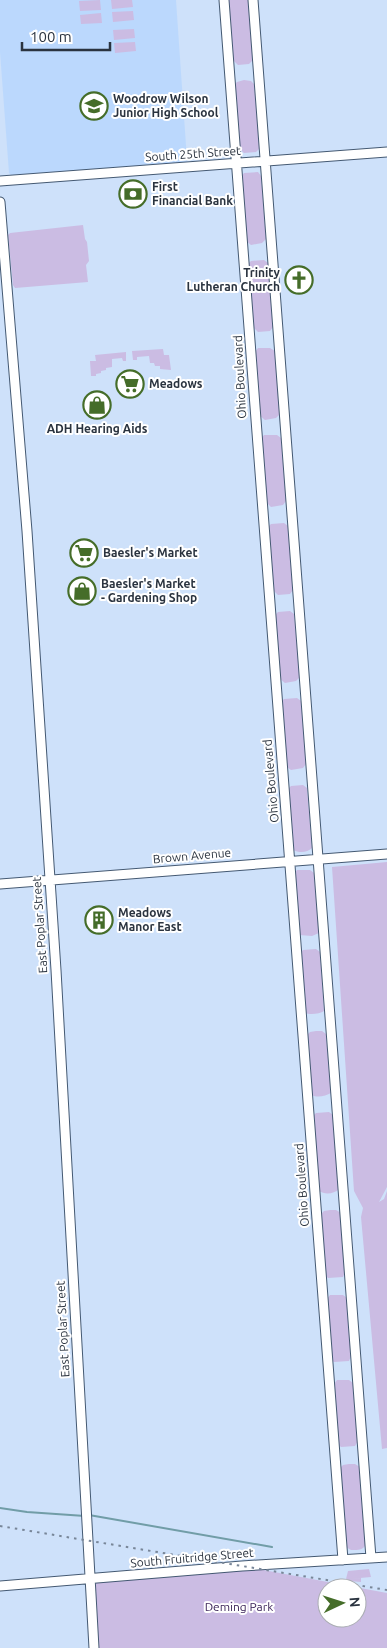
<svg xmlns="http://www.w3.org/2000/svg" width="387" height="1648" font-family="Ubuntu,sans-serif">
<rect width="100%" height="100%" fill="#cee1fa"/>
<path fill="#bbd8fd" d="M0,0H176L187,160L186,163L11,175L9,173L0,52Z"/>
<path fill="#cbbce3" fill-rule="evenodd" d="M100,0L101,10L80,11L79,1Z
M111,0H132L133,7L112,9Z
M228,0H248L253,60L249,64L238,65L233,60Z
M133,11L134,20L113,22L112,12Z
M101,13L102,23L81,24L80,15Z
M134,29L135,38L114,40L113,30Z
M135,42L136,51L115,53L114,43Z
M244,80L251,81L254,84L260,148L256,152L244,153L239,148L234,85L237,82Z
M258,172L261,176L266,239L262,243L251,245L245,240L241,177L244,173Z
M83,225L85,239L87,242L89,261L86,265L88,282L15,288L13,285L8,235L10,233Z
M264,260L268,263L273,327L270,331L258,332L253,327L248,264L251,261Z
M258,348H270L275,351L280,414L276,418L265,420L259,415L255,352Z
M163,349L164,355H169L171,370L160,369V366H155L154,363H150L149,356L137,357V360H133L132,351Z
M126,352V361H123L122,358L112,359V367L106,368V370L101,371V373L96,374V376H91L90,361H96L95,355Z
M264,435H277L281,438L286,501L283,505L271,507L266,502L261,439Z
M284,523L288,526L293,590L290,594L278,595L273,590L268,527L271,524Z
M290,611L294,614L300,677L296,681L285,683L279,678L275,615L278,612Z
M297,698L301,701L306,764L303,768L291,770L287,767L281,702L284,699Z
M303,785L307,788L312,848C307,853 299,853 293,850L288,789L291,786Z
M387,862V1187L379,1202L384,1199L387,1191V1448L382,1449L361,1217L363,1208L354,1191L332,867Z
M297,870H310L314,873L319,933L312,936L299,935L294,874Z
M316,949L320,952L324,1011C320,1014 310,1015 305,1013L300,953L303,950Z
M316,1031H322L326,1034L331,1093C326,1096 317,1098 312,1095L307,1035L310,1032Z
M329,1112L333,1115L339,1189C334,1194 325,1195 319,1191L313,1116L316,1113Z
M330,1210H336L341,1213L345,1272L343,1277L328,1278L325,1275L321,1214L324,1211Z
M330,1295H343L347,1298L351,1356L349,1361L334,1362L331,1359L327,1299Z
M337,1380H349L353,1383L358,1441L355,1446L341,1447L338,1444L334,1384Z
M349,1464H355L360,1467L366,1544C363,1551 357,1550 351,1550L346,1547L340,1468L343,1465Z
M242,1566L387,1593V1648H96L90,1579ZM327,1588H357V1618H327Z
M369,1569L371,1577L349,1579L361,1578V1582L349,1581L346,1579L348,1571Z"/>
<g fill="none" stroke-linecap="round" stroke-linejoin="round">
<path stroke="#719da7" stroke-width="2" d="M0,1508L27,1512L85,1516
M89,1515L272,1547"/>
<g stroke="#445972" stroke-width="11">
<path id="secondary" d="M224,0L343,1560
M253,0L371,1558
M0,181L387,152
M0,202L27,531L56,970L94,1648
M0,884L387,854
M0,1586L242,1566L387,1557"/>
</g>
<use href="#secondary" stroke="#fff" stroke-width="9"/>
<path stroke="#788698" stroke-width="2" stroke-dasharray="2.5 5" stroke-linecap="butt" d="M0,1526L387,1590"/>
</g>
<defs>
<g id="school-ring" transform="scale(1.4375)"><circle r="9.5" fill="#fff" stroke="#456d29" stroke-width="1.5"/><path d="M0-5L7-2L0 1L-7-2ZM-4 1L0 2.5L4 1V4Q0 6-4 4Z" fill="#456d29"/></g>
<g id="bank-ring" transform="scale(1.4375)"><circle r="9.5" fill="#fff" stroke="#456d29" stroke-width="1.5"/><path d="M-6-4H6V4H-6ZM0-2.3a2.3 2.3 0 1 0 0 4.6a2.3 2.3 0 1 0 0-4.6Z" fill="#456d29"/></g>
<g id="church-ring" transform="scale(1.4375)"><circle r="9.5" fill="#fff" stroke="#456d29" stroke-width="1.5"/><path d="M-1.2-6h2.4v3.5h3.3v2.4h-3.3V6h-2.4V-.1h-3.3v-2.4h3.3Z" fill="#456d29"/></g>
<g id="supermarket-ring" transform="scale(1.4375)"><circle r="9.5" fill="#fff" stroke="#456d29" stroke-width="1.5"/><path d="M-6-5.5h2.5l.6 2H6L4.5 2H-2.5L-4.4-4H-6ZM-1.5 3.2a1.3 1.3 0 1 0 .1 0ZM3 3.2a1.3 1.3 0 1 0 .1 0Z" fill="#456d29"/></g>
<g id="shop-ring" transform="scale(1.4375)"><circle r="9.5" fill="#fff" stroke="#456d29" stroke-width="1.5"/><path d="M-5-2.5h2.3a2.7 3.5 0 0 1 5.4 0H5L5.5 6h-11ZM-1.5-2.5h3a1.5 2.3 0 0 0-3 0Z" fill="#456d29"/></g>
<g id="building-ring" transform="scale(1.4375)"><circle r="9.5" fill="#fff" stroke="#456d29" stroke-width="1.5"/><path d="M-4-6H4V6H1V3H-1V6H-4ZM-2.5-4.3h1.7v1.8h-1.7ZM.8-4.3h1.7v1.8H.8ZM-2.5-1h1.7V.8h-1.7ZM.8-1h1.7V.8H.8Z" fill="#456d29"/></g>
</defs>
<g fill-rule="evenodd">
<use href="#school-ring" x="94" y="106"/>
<use href="#bank-ring" x="133" y="194"/>
<use href="#church-ring" x="299" y="280"/>
<use href="#supermarket-ring" x="130" y="384"/>
<use href="#shop-ring" x="97" y="405"/>
<use href="#supermarket-ring" x="84" y="553"/>
<use href="#shop-ring" x="82" y="591"/>
<use href="#building-ring" x="99" y="920"/>
</g>
<g text-anchor="middle" stroke-width="4" stroke-linejoin="round" paint-order="stroke">
<g font-size="12" font-weight="bold" fill="#2a333f" stroke="#fff" text-anchor="start">
<text x="113" y="103">Woodrow Wilson<tspan x="113" dy="14">Junior High School</tspan></text>
<text x="152" y="191">First<tspan x="152" dy="14">Financial Bank</tspan></text>
<text x="280" y="277" text-anchor="end">Trinity<tspan x="280" dy="14">Lutheran Church</tspan></text>
<text x="149" y="388">Meadows</text>
<text x="97" y="433" text-anchor="middle">ADH Hearing Aids</text>
<text x="103" y="557">Baesler's Market</text>
<text x="101" y="588">Baesler's Market<tspan x="101" dy="14">- Gardening Shop</tspan></text>
<text x="118" y="917">Meadows<tspan x="118" dy="14">Manor East</tspan></text>
</g>
<g font-size="12" fill="#2a333f" stroke="#fff">
<text transform="translate(193 154) rotate(-4)" y="4">South 25th Street</text>
<text transform="translate(240 377) rotate(-93)" y="4">Ohio Boulevard</text>
<text transform="translate(271 781) rotate(-95)" y="4">Ohio Boulevard</text>
<text transform="translate(192 856) rotate(-5)" y="4">Brown Avenue</text>
<text transform="translate(40 925) rotate(-94)" y="4">East Poplar Street</text>
<text transform="translate(302 1185) rotate(-94)" y="4">Ohio Boulevard</text>
<text transform="translate(63 1329) rotate(-93)" y="4">East Poplar Street</text>
<text transform="translate(192 1558) rotate(-5)" y="4">South Fruitridge Street</text>
</g>
<g font-size="12" fill="#3b2458" stroke="#fff">
<text x="239" y="1611">Deming Park</text>
</g>
</g>
<g transform="translate(342 1603) rotate(86)"><circle r="24" fill="#ffffff" stroke="#aaadb2"/>
<path d="M0-4L9 19L0 12L-9 19Z" fill="#456d29"/>
<text y="-8" font-size="14" font-weight="bold" text-anchor="middle" fill="#2a333f">N</text>
</g>
<path d="M22 42v8h88v-8" fill="none" stroke="#2a333f" stroke-width="2.5"/>
<text x="30" y="42" font-size="15" fill="#2a333f" stroke="#ffffff" stroke-width="4" paint-order="stroke">100 m</text>
</svg>
